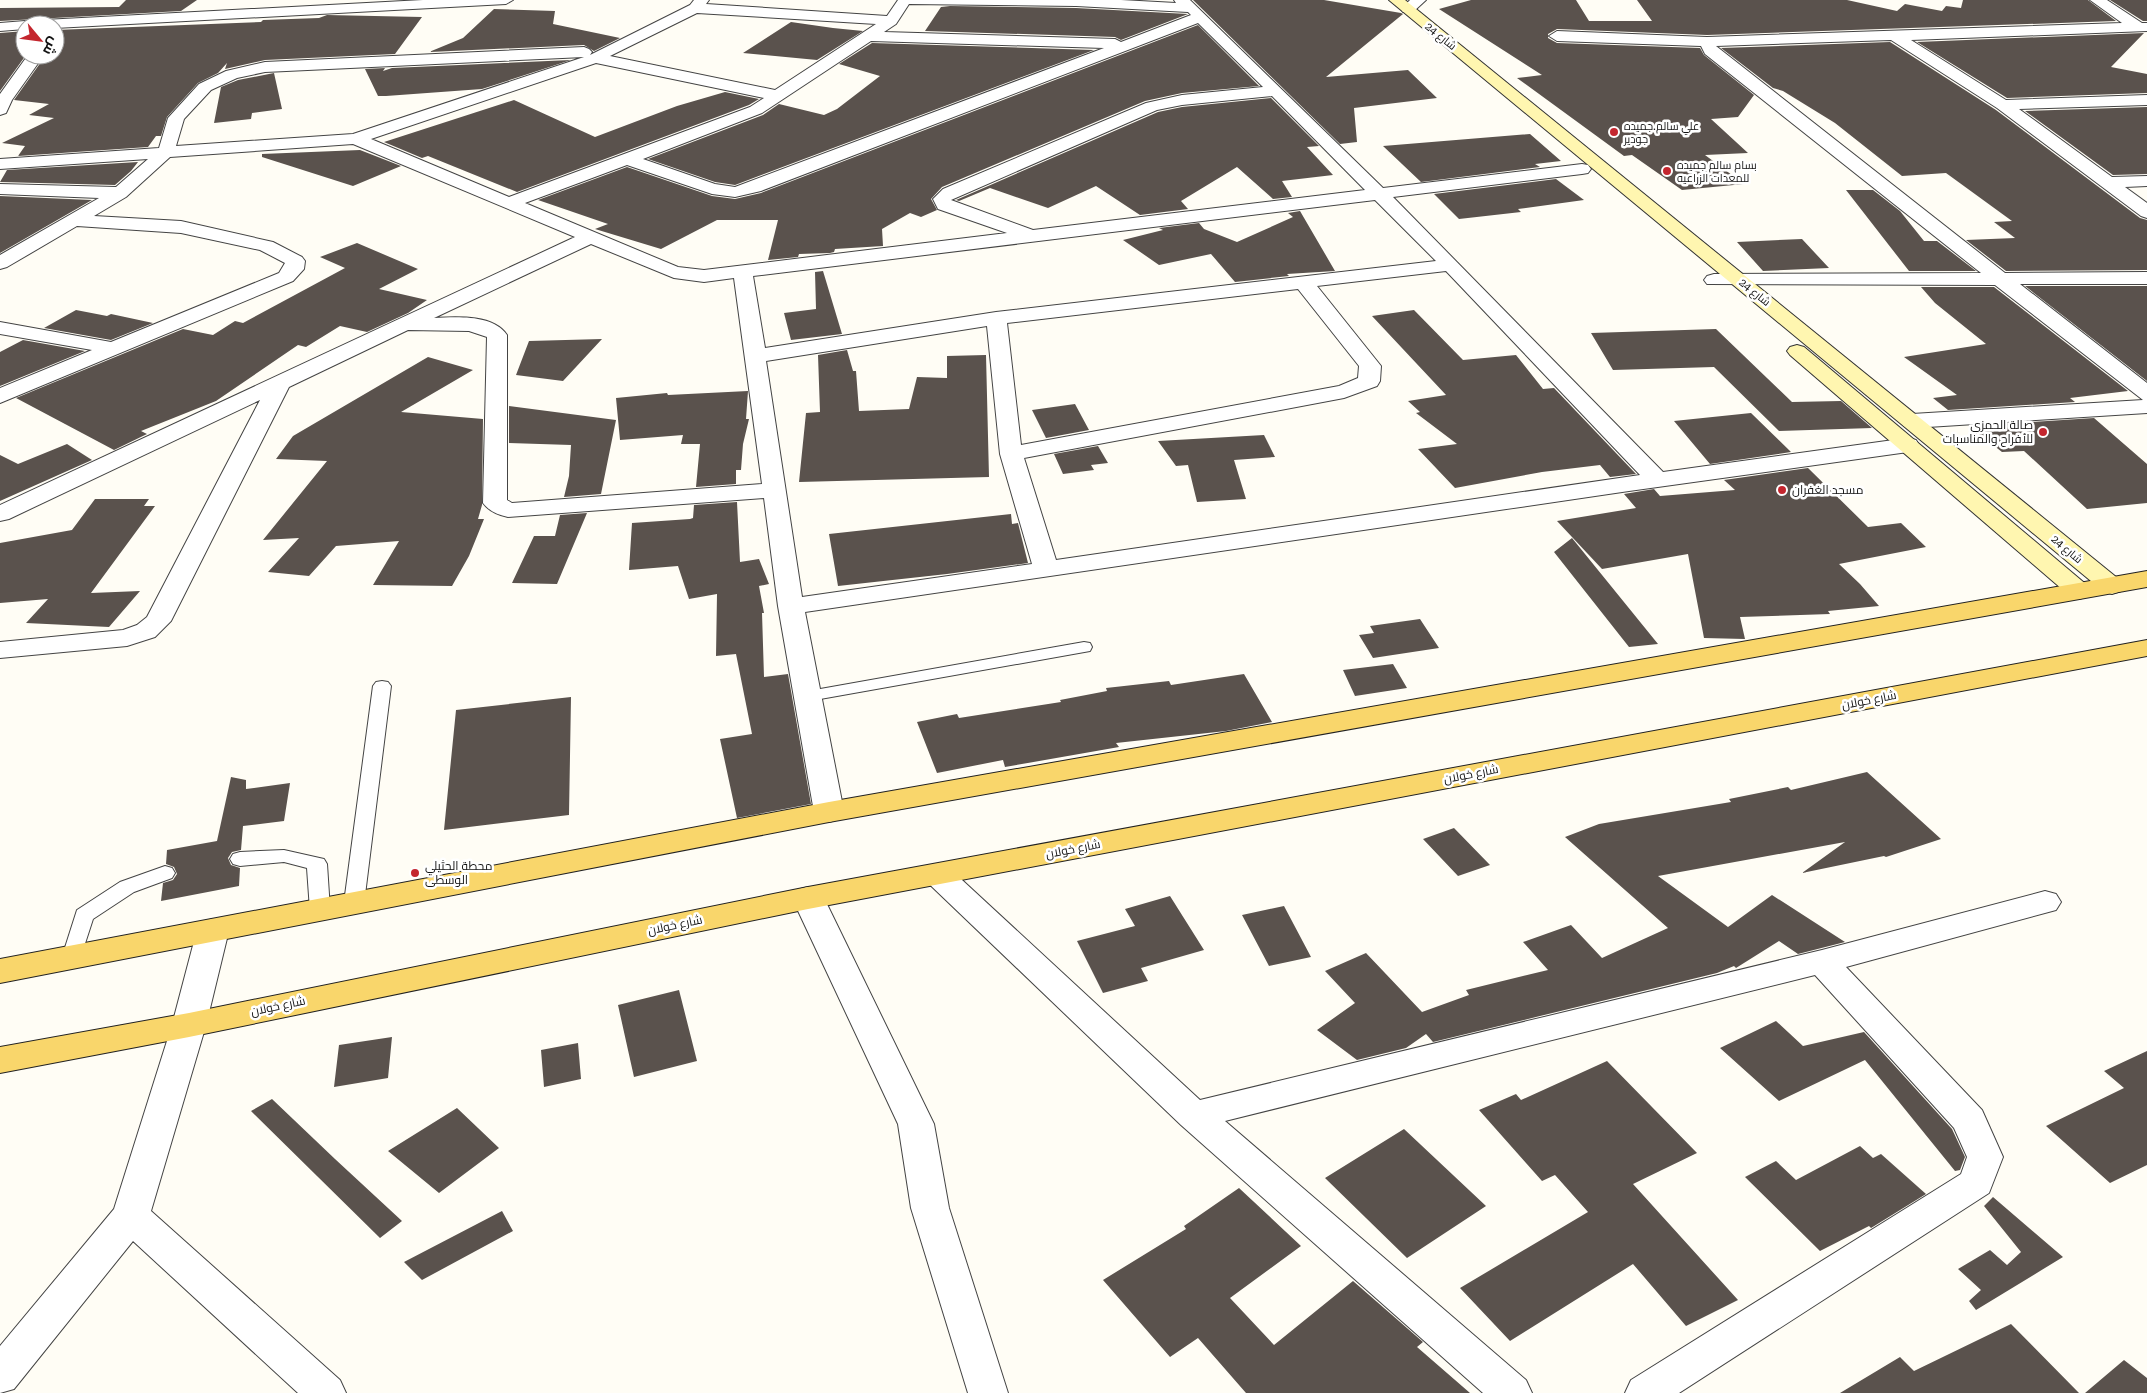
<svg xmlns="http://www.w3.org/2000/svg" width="2147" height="1393" font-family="'Roboto Serif',Cairo,serif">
<rect width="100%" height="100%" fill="#fffdf5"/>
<path fill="#5a524d" d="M126,0H197L181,11L0,21V8L119,7Z
M1193,0H1324L1401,13L1403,14L1326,77L1408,70L1437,98L1354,108L1357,142L1340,144Z
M1471,0H1576L1589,21H1652L1637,0H1847L1897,11L1905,4L1942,11L1946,6L1961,8L1963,0H2088L2116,21L1707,35L1557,29L1548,34V38L1557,43L1700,48L1704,55L1754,95L1738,117L1711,119L1748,153L1705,155L1744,184L1682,190L1632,155L1624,156L1517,78L1542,75L1439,9Z
M2110,0H2147V21H2143Z
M950,6L1076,8L1188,14L1121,40L1115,37L925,31L941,7Z
M494,9L555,11L553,24L620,38L594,51L584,45L429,52L463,38Z
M327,15L422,17L395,54L265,60L225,69L227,63L218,73L198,83L167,117L161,136H156L148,147L18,156L25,146L2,143L54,118L29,115L49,104L14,100L46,55H55V30L261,22L263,20L319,18Z
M791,22L833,28L863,31L817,60L743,53Z
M1198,25L1259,86L1182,93L1145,101L942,187L931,199L937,210L921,217L910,213L882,229L883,246L835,249L834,252L830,253L799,254L798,257L768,260L778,220H717L661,249L595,229L608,224L538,200L627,167L712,196L735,199L761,193Z
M25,31L26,55L0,91V33Z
M2144,33L2111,67L2147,74V93L2007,98L1917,42Z
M1890,42L1996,110L2140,218L2147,220V270L2006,271L1966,240L2015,238L1994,222L2012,221L1946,173L1902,176L1835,123L1783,91L1773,88L1721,48Z
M872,43L1094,50L735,185L715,182L648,159L763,115L779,104L824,115L837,109L880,76L839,64Z
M571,60L482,89L386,96H378L365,69L385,68L383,71L392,68Z
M274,73L282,109L252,113L251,119L214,123L221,87L238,80Z
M725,92L759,99L749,105L517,192L428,156L422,158L384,142L514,100L595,137L677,106Z
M1271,98L1319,146L1307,147L1333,175L1282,181L1292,197L1273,199L1237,167L1181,201L1188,209L1140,215L1096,186L1048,208L990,188L959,201L956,200L1158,112L1182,107Z
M2147,107V174L2113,175L2025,111Z
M1530,134L1561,161L1535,164L1540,167L1421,182L1383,146Z
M360,150L401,166L353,186L262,157V154Z
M138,162L131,171L115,185L0,182L7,170Z
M1556,179L1584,200L1518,209L1521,212L1459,219L1434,194Z
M1846,190H1873L1900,211L1924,241H1937L1976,271H1909Z
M0,196L92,200L0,253Z
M1300,211L1335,271L1287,274L1289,276L1235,282L1211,254L1159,265L1123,240L1163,230L1159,228L1199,223L1204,229L1237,242L1293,217L1288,213Z
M1802,239L1829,268L1763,271L1737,242Z
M357,243L418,269L379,289L427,300L408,313L367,332L340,326L306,347L298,345L216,401L141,431L147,434L114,450L16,398L183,329L213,335L235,321L243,323L345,268L320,257Z
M823,271L842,334L791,340L784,313L816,309L815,272Z
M2025,286H2147V381Z
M1921,287H1994L2128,391L2070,398L2075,402L1948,410L1933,398L1957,395L1904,357L1986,344L1935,303Z
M76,310L107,316L111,314L153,323L111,340L44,328Z
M1414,310L1463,360L1516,355L1543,389L1554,388L1636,474L1610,477L1600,465L1542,472L1455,488L1418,449L1457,444L1416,413L1420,412L1408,401L1446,395L1372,316Z
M1716,329L1792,402L1841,401L1872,428L1779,431L1714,367L1613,370L1591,333Z
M602,339L563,381L516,375L529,341Z
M23,340L85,351L0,386V352Z
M847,350L853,371H856L859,411L909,409L917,377L947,378V356L986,355L989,477L799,482L806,413L820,412L818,355Z
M428,357L473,370L401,412L483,419L482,505L478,519H484L469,556L452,586L373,585L399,541L336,546L309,576L268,572L299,538L263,540L327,461L276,459L293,436Z
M748,391L746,419H749L743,444L741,470H736V484L696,487L700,444H681L683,435L620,440L616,398L667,393L668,395Z
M1075,404L1089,430L1046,438L1032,410Z
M509,406L616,420L601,494L564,497L569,476L571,445L509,443Z
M1751,413L1791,452L1710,464L1674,421Z
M2094,418L2147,464V503L2087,509L2024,451L2002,452L1969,426Z
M1264,435L1275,457L1234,460L1246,499L1197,502L1188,465L1176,466L1158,441Z
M67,444L92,460L0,501V455L18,464Z
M1098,446L1108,463L1091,465L1094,470L1063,474L1054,454Z
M1808,468L1868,527L1901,523L1926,547L1839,564L1860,584L1879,606L1828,611L1830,614L1740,617L1745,639L1704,638L1688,554L1602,569L1557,521L1636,508L1624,494L1654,489L1660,496L1735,490L1724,480Z
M95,499H149L144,506H155L91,593L140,591L109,627L26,623L48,599L0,603V543L72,530Z
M737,502L740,562L759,559L769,584L759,586L764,613H762L764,677L788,674L811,804L737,818L720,739L752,734L736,654L716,656L717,594L689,599L678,566L629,570L632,523L690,519L693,518L694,505Z
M587,513L557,584L512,583L534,536H555L560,515Z
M1011,514L1012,524L1018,523L1028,563L947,574L838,586L829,534Z
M1572,538L1658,644L1629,647L1554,552Z
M1420,619L1439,648L1373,658L1359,635L1374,633L1370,626Z
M1393,664L1407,688L1355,696L1343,670Z
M1244,674L1272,722L1226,731L1116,743L1119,747L1005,767L1003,760L937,773L917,722L957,714L959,718L1061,702L1060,700L1107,691L1106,688L1169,681L1171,685Z
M571,697L569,815L444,830L456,710Z
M1867,772L1941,839L1886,857L1884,856L1802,873L1845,842L1658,876L1728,927L1772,895L1845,942L1798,954L1779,941L1736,968L1734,966L1717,973L1433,1042L1426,1034L1406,1048L1357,1060L1317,1030L1355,1003L1325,971L1366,953L1422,1012L1469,995L1466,990L1548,970L1523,942L1571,925L1602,958L1668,928L1565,837L1599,824L1731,802L1729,799L1788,787L1791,790Z
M231,777L246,780V789L290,783L284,821L243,826L241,850L232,852L228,858L231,865L240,868L239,886L161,901L163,883L173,880L177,874L174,867L166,864L167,850L217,841Z
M1454,828L1490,865L1458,876L1423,839Z
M1170,896L1204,950L1141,968L1148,981L1103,993L1077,941L1135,926L1125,909Z
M1284,906L1311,957L1269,966L1242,915Z
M679,990L697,1061L634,1077L618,1005Z
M1776,1021L1803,1046L1864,1032L1952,1129L1965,1157L1960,1170L1955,1171L1865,1060L1779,1101L1720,1048Z
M392,1037L388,1078L334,1087L339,1045Z
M578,1043L581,1079L544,1087L541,1050Z
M2147,1051V1165L2110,1183L2046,1126L2124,1088L2104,1071Z
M1607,1061L1697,1153L1633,1184L1738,1300L1686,1326L1633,1264L1510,1341L1460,1288L1588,1212L1555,1175L1542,1181L1479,1110L1516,1094L1521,1100Z
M272,1099L335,1159L402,1221L380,1238L251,1111Z
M457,1108L499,1148L439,1193L388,1151Z
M1404,1129L1486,1206L1407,1258L1325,1178Z
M1860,1146L1873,1158L1881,1154L1926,1194L1871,1228L1869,1226L1820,1251L1745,1177L1776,1161L1796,1180Z
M1239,1188L1301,1246L1230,1298L1274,1345L1353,1281L1423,1342L1417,1347L1470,1393H1246L1198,1338L1170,1357L1103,1280L1186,1229L1184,1226Z
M1993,1197L2063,1257L1976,1310L1969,1301L1981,1290L1958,1269L1990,1250L2007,1265L2021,1252L1984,1206Z
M502,1211L513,1231L422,1280L404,1262Z
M2011,1324L2079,1393H1840L1900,1357L1914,1371Z
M2124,1360L2147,1378V1393H2085Z"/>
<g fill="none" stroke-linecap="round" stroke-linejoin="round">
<g stroke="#444" stroke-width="2">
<path id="lane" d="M1084,642L1090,643L1092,647L1090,651L809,701L803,700L800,696L803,692L809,691Z
M382,681L388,682L391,686L364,903L361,908L354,910L347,908L344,903L373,686L376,682Z
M284,850L324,859L327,864L330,910L327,915L320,917L313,915L310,910L307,868L284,862L240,866L233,864L230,859L233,854L240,852Z
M165,866L172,868L175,873L172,878L134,892L93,919L79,962L72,964L65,962L62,957L77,910L120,882Z"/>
</g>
<g stroke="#444" stroke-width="2">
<path id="street" d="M423,0H513L506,4L55,28V25H25V29L0,31V23L25,21Z
M694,0H709L706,4L887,16L898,0H1121L1176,3L1174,0H1190L1383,188L1582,164L1588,165L1591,169L1588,173L1582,174L1393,197L1663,472L1908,438L1916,440L1919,445L1916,450L1908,452L1629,491L805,612L844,812L839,819L829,822L819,819L814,812L778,606L764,498L508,517C498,515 489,511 483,503L487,337L469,331L408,330L289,387L171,621L155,637L127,646L0,658V642L123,630L137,625L147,617L260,400L9,519L0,521V505L575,237L353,144L170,157L126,197L94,216L181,221L273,242L302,257L305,261L304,269L293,281L0,403V388L92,350L0,334V322L111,342L279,273L285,263L260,250L181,233L77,226L7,267L0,269V255L99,198L0,194V184L116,187L148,159L0,169V159L159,148L168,118L199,84L226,71L265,62L584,47L589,49L592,52L590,55L690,5ZM909,4L1076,6L1188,12L1191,15L1121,42L1115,39L884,32L896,24ZM697,13L876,24L775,90L610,56ZM1198,23L1263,87L1182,95L1146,103L943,189L933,199L938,209L1007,233L704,270L678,267L525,203L627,165L712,194L735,197L761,191ZM871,41L1104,48L735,187L715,184L643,159L762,113ZM584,57L353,134L176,146L184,119L211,90L237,78L265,72ZM596,63L764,98L750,107L509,197L371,139ZM1272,96L1365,190L1033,230L951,200L1157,110L1182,105ZM1375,200L1436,261L996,312L765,348L753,276ZM591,244L674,278L704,282L734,278L762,484L512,503L507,500V335C493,314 456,317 434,318ZM1446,271L1640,475L1056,560L1024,458L1344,398L1377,386L1380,381L1381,366L1317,286ZM1298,289L1359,366L1358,378L1339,386L1021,445L1007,323ZM987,326L1000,454L1032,564L802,597L766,361Z
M1410,0H1426L1413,12H1403L1401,9Z
M2090,0H2107L2142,23H2147V31L1911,40L2006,100L2147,95V105L2019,109L2112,177L2147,176V186L2125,187L2147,203V218L2141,216L1997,108L1891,40L1716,46L2005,273L2147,272V284H2020L2147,383V413L1912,428L1904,426L1901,421L1904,416L1912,414L2143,400L1995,285L1707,284L1704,280L1707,276L1714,274L1981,273L1705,54L1701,46L1557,41L1549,36L1557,31L1707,37L2122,23Z
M28,55H44L12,100L6,113L0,115V94Z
M937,864L948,867L1200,1100L1822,950L2045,891L2056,894L2061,902L2056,910L1846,967L1982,1110L2003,1157L1989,1193L1679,1393H1625L1631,1380L1961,1174L1967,1157L1954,1128L1815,975L1225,1121L1526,1380L1532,1393H1483L1181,1125L926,881L922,874L926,867Z
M808,887L819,890L824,898L934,1124L949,1208L1008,1393H968L911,1208L898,1124L792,898L797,890Z
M213,919L224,922L229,930L206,1025L151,1211L340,1380L346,1393H298L133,1241L14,1389L0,1393V1346L114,1209L172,1025L197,930L202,922Z"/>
</g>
<g stroke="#333" stroke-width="2">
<path id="secondary" d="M1389,0H1405L2121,581L2125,586L2121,591L2112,594L2103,591Z
M1797,345L1804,347L2088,586L2092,591L2088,596L2079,599L2070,596L1790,355L1787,351L1790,347Z"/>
</g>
<g stroke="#222" stroke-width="2">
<path id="primary" d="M2147,571V587L829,822L0,983V959L829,802Z
M2147,640V656L808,909L189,1037L0,1073V1047L189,1013L808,887Z"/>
</g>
<use href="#lane" fill="#fff" fill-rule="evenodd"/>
<use href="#street" fill="#fff" fill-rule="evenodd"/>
<use href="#secondary" fill="#fff6b0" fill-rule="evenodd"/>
<use href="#primary" fill="#f9d66b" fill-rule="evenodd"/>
</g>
<g fill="#c4262e" stroke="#fff" stroke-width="2">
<circle cx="1614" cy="132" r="5"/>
<circle cx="1667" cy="171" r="5"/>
<circle cx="2043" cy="432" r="5"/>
<circle cx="1782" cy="490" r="5"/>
<circle cx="415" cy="873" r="5"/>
</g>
<g text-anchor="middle" stroke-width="5" stroke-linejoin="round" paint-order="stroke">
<g font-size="11" fill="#111" stroke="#fff">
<text transform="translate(1441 36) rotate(39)" y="4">شارع 24</text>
<text transform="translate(1755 292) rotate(39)" y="4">شارع 24</text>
<text transform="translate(2067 549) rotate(40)" y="4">شارع 24</text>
</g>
<g font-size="11" fill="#111" stroke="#fff" text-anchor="start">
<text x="1624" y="130">علي سالم.جميده<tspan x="1624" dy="13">جودير</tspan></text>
<text x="1677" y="169">بسام سالم جميده<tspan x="1677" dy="13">للمعدات الزراعيه</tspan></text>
</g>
<g font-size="12" fill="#111" stroke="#fff" text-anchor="start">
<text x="2033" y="429" text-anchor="end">صالة الحمزي<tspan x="2033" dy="14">للأفراح والمناسبات</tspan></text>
<text x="1792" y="494">مسجد الغفران</text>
<text x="425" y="870">محطة الحثيلي<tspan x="425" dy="14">الوسطى</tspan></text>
</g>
<g font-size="12" fill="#111" stroke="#fff">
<text transform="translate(1869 700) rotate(-11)" y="4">شارع خولان</text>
<text transform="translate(1471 774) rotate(-11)" y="4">شارع خولان</text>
<text transform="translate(1073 849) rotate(-11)" y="4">شارع خولان</text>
<text transform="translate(675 925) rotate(-12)" y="4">شارع خولان</text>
<text transform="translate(278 1006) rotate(-12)" y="4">شارع خولان</text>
</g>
</g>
<g transform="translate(40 40) rotate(119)"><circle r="24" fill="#ffffff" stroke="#a0a0a0"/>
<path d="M0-4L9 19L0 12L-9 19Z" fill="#c4262e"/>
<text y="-8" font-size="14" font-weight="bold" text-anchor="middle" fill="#111111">ش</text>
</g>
</svg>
